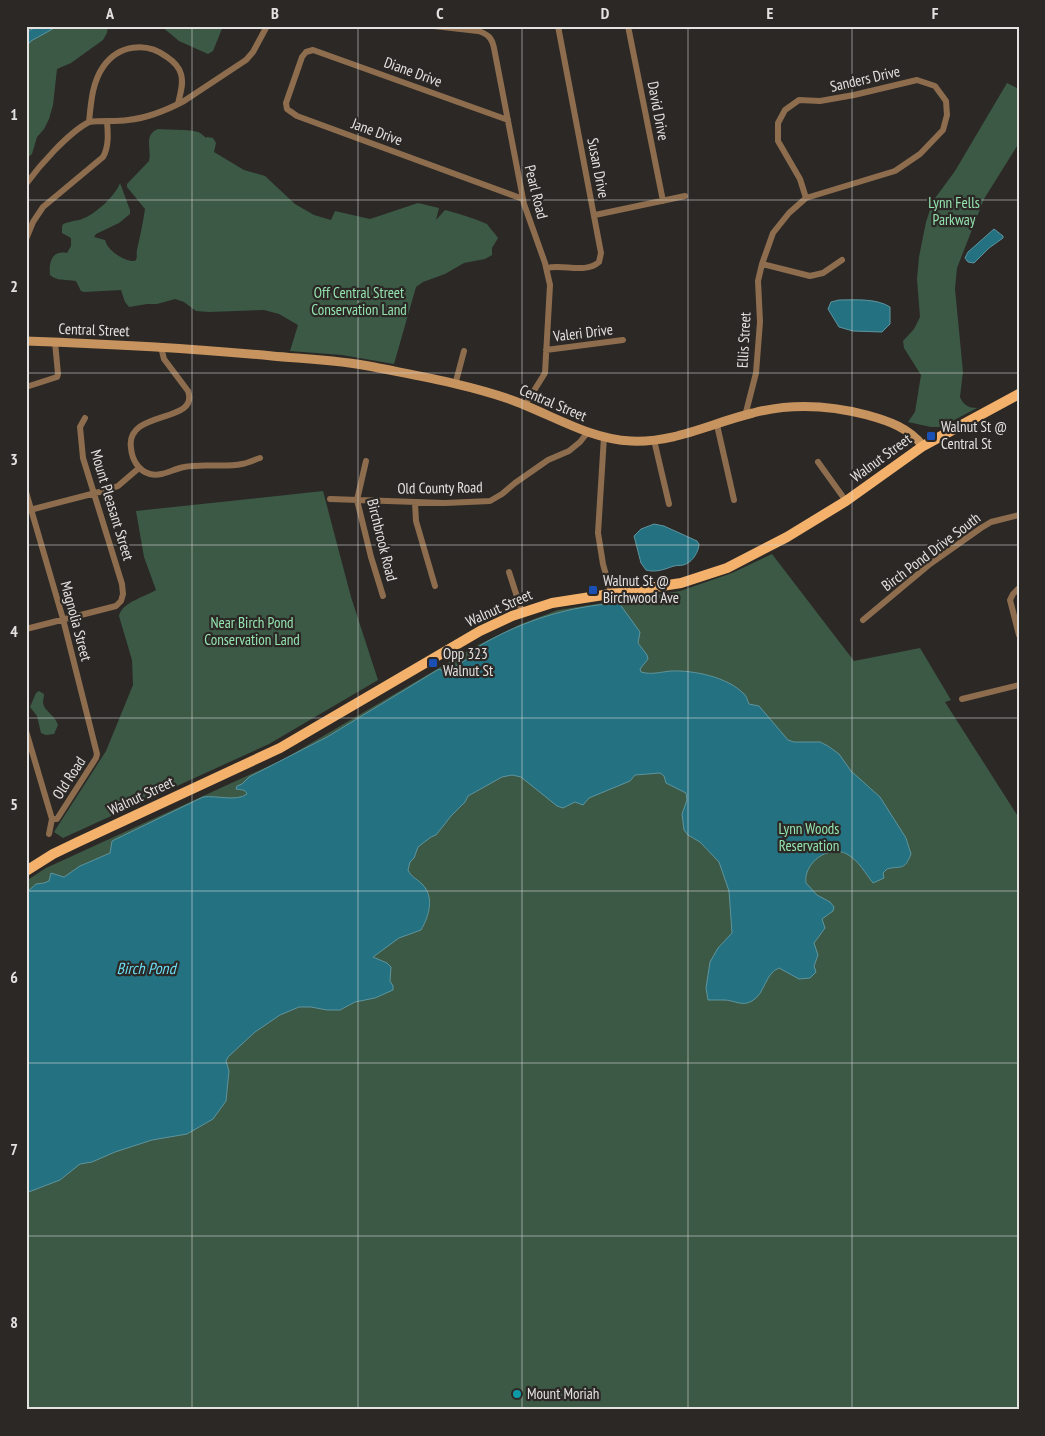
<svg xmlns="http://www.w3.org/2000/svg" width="1045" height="1436" font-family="'PT Sans Narrow',sans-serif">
<rect width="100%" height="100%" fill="#2b2826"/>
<path fill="#3c5945" d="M26,26L108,27L107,33L103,40L71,63L57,69L53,105L49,119L44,129L37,137L32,154L26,159Z
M161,26H223L213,51L208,54L179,41Z
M1007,83L1019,89V143L984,199L957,268L955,289L963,372L960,397C963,405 969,408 977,408L941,427H931L908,422L915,412L921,375L904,348L903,341L914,329L920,317L917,279L919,257L926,222L933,201L955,171Z
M158,129C167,130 194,129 200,133C202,134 204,136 206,138L207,137L213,138L216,143L214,152L244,170L265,176L295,204L314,215L331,220L335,211L370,219L418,203L439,208L436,220L445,210C460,214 473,218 487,224C490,229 495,233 498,238L492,248V255L485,259L464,263L445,274L423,282L416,287L394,364L342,355L290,351L298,325L279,314L264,310L209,312L196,311L184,302L175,299L157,304H147L129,307L125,302L121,290L84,292L81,291L76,281C66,279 58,282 50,275C49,263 51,250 67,253L71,246V238L62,233V227L63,224C68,222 73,221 79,220C92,217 115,197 120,183L130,210V214L119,223L96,234L94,237L105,240C107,250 124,262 135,261C138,257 136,255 137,250C140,236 143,223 145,209L127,187V184L149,161C152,149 143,135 158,129Z
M323,491L351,597L378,680L269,744L63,838L54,832L106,751L133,685L132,660L119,616C122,602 145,597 156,590L144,557L136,511Z
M772,554L854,661L920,648L951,700L945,702L1019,818V1410H26V881L46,868L284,759L478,645L521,624L558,610L680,591L732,573Z
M39,691L44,694C44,697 43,700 43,703C44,711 55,715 58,725L54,734L46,735L41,733L37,716L30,707L36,693Z"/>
<path fill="#247281" stroke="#5e949e" d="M37,26H58L31,41L26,47V33Z
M994,229L1003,236V238L989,248L974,263L968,262L965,258L968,252Z
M839,300C855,300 876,298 890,307V324L882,332L853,331L839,327L828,309L831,302Z
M654,524L664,526L697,541L699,544C699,551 693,561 686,564C683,566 678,565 674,566C665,569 656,573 646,570L641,563L634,536L641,529Z
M619,603L640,632L638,643L647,655L648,659L640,669L641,672C652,675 660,672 671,671C693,670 728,677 744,694C747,696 747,700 749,704L759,706L788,740L794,742H820L828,746L839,754L851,771L880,797L906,838L911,854C904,872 901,865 887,869L883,873L884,878L873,883C865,873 859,861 847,854C829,844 803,863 806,883L817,895L830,902L834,907L833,911L822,919L825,928L814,943L818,955L814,966L816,972L810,978L799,979L779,968C765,973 765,994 752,1001C742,1007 734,1000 724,1000C719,1000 713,1000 708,1000L706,988L710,962L718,948L732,933L729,891L719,862L700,842L688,835L684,830L682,814L687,800L686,793L666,783L664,776L660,773L635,775L630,781L589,798L583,805L575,802L563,808L557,806L521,777L512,775L502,777L468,796L465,802L451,816L436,835L431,837L418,847L414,858L410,862L408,870C411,877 416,878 422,884C435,897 429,916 421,930L399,938L373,957L387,963L391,967L390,981L393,986V990L375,998L355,1002L340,1010H327L311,1007H299L280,1015L255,1032L228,1057L226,1061L229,1071L226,1101L213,1119L187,1134L152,1140L115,1152L92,1162L80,1164L60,1180L26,1193V898L28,891L36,884L44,883L49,881L51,873L64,877L80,866L110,853L112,841L203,797C217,795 236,802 247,794C245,789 241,790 236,789L237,786L242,784L249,777L327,737L439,669L445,672C452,668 461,664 468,658C473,654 475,648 481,645C524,620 570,606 619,603Z"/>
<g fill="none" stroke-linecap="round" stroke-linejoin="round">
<path stroke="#8d6d4d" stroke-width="6" d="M434,26L478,31C488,34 492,38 494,48L524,204L545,263L550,285L545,373L525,405
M628,26L663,201
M178,104C180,94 184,84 181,74C179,67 173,61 167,57C146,41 118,45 103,67C92,83 91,103 89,122C102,120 115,122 128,120C148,118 167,110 184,101L246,60L253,52L267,26
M508,120L313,50L306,52L302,57L286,103L287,109L297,116L523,199
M26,184C40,165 68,133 89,122
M595,215L685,196
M26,239L33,222L43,207L103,157C109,147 108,133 107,121
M762,264L810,276L823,273L842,260
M547,268C564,264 585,274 599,262L601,253L558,26
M161,347L164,359L188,391C200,424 125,409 131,448C132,459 138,471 150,474C162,477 173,469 184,467C203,463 223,468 242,464C248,463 254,460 260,458
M546,350L623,340
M455,385L464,351
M26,387L57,377L58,374L55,342
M745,416L756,373L760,322L758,281L762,264L773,233L789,213L806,198L800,179L778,141V123L785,110L799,100L820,101L854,95L917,80L935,86L946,101L947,115L943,130L920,154L895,171L806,198
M717,425L734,500
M604,437L598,533L603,564L611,593
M654,440L669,504
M366,461L357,500L371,557L383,596
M818,462L846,501
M26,492L63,619L97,754L96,758L57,819H52L49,834
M330,499L445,503L490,501L502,494L515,483L548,460L569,451L580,442L588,432
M415,503L416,521L435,586
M26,511L107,490L118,486L139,468
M509,572L522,612
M1019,588L1013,594L1010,600L1019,635
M863,620L930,564L981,528L991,522L1019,515
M26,629L116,606L121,601L123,594L122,584L83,458L80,427L85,418
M962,699L1019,685
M26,731L52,819"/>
<path stroke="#c7935e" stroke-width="9" d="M26,341C108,344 190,348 272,356C306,359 340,360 374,367C418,376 466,384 509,399C549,413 588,439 631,441C675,443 711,423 753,413C791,403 829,405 867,415C889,421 909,428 923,446"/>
<path stroke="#f3b16b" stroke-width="10" d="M26,871L53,854L78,842L280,748L480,631L512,616L552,603L681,583L727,568L787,537L846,501L923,446L1019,394"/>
</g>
<path fill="none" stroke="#e4e2e1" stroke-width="1" stroke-opacity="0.55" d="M192,26V1410M358,26V1410M522,26V1410M688,26V1410M852,26V1410M26,200H1019M26,373H1019M26,545H1019M26,718H1019M26,891H1019M26,1063H1019M26,1236H1019"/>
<g fill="#1a4fb4" stroke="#2b2826" stroke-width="2">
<rect x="926" y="431" width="10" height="10" rx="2.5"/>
<rect x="588" y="585" width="10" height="10" rx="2.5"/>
<rect x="428" y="658" width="10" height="10" rx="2.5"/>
</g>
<circle fill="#0f9aa8" stroke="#2b2826" stroke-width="2" cx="517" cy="1394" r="5"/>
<g text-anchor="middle" stroke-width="4.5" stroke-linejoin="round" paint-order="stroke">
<g font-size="15" fill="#e4e2e1" stroke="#2b2826">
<text transform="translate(413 72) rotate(20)" y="5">Diane Drive</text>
<text transform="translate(865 79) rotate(-13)" y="5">Sanders Drive</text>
<text transform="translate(658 111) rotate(79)" y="5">David Drive</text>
<text transform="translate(377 132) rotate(20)" y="5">Jane Drive</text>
<text transform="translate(598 168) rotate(79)" y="5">Susan Drive</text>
<text transform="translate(536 192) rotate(76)" y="5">Pearl Road</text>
<text transform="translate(94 330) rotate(2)" y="5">Central Street</text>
<text transform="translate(583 333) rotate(-7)" y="5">Valeri Drive</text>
<text transform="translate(744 340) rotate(-87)" y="5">Ellis Street</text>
<text transform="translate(553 403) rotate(23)" y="5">Central Street</text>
<text transform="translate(881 458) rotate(-36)" y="5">Walnut Street</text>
<text transform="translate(440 488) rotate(-1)" y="5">Old County Road</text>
<text transform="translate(112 505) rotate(73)" y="5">Mount Pleasant Street</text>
<text transform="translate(382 540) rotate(76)" y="5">Birchbrook Road</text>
<text transform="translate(931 552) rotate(-37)" y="5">Birch Pond Drive South</text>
<text transform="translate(499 608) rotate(-24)" y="5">Walnut Street</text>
<text transform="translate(76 621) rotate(75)" y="5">Magnolia Street</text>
<text transform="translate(69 778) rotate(-57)" y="5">Old Road</text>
<text transform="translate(141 796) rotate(-25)" y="5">Walnut Street</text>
</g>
<g font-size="15" fill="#94e3ae" stroke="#2b2826">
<text x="954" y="208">Lynn Fells<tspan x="954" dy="17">Parkway</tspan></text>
<text x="359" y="298">Off Central Street<tspan x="359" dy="17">Conservation Land</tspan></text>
<text x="252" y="628">Near Birch Pond<tspan x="252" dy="17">Conservation Land</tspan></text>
<text x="809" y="834">Lynn Woods<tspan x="809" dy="17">Reservation</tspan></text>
</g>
<g font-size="15" fill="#e4e2e1" stroke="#2b2826" text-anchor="start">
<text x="941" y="432">Walnut St @<tspan x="941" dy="17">Central St</tspan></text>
<text x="603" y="586">Walnut St @<tspan x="603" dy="17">Birchwood Ave</tspan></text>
<text x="443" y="659">Opp 323<tspan x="443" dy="17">Walnut St</tspan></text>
<text x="527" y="1399">Mount Moriah</text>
</g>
<g font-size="16" font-style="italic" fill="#6cddf4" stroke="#2b2826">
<text x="146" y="974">Birch Pond</text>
</g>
</g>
<rect width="1045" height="1436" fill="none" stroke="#2b2826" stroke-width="55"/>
<rect x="28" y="28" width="990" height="1380" fill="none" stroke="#e4e2e1" stroke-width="2"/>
<g font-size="16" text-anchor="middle" font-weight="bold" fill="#e4e2e1">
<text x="110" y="19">A</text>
<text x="275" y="19">B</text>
<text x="440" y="19">C</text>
<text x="605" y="19">D</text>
<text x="770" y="19">E</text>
<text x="935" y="19">F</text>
<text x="14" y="120">1</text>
<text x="14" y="292">2</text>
<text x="14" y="465">3</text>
<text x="14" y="637">4</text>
<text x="14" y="810">5</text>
<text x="14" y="983">6</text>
<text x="14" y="1155">7</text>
<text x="14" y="1328">8</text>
</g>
</svg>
